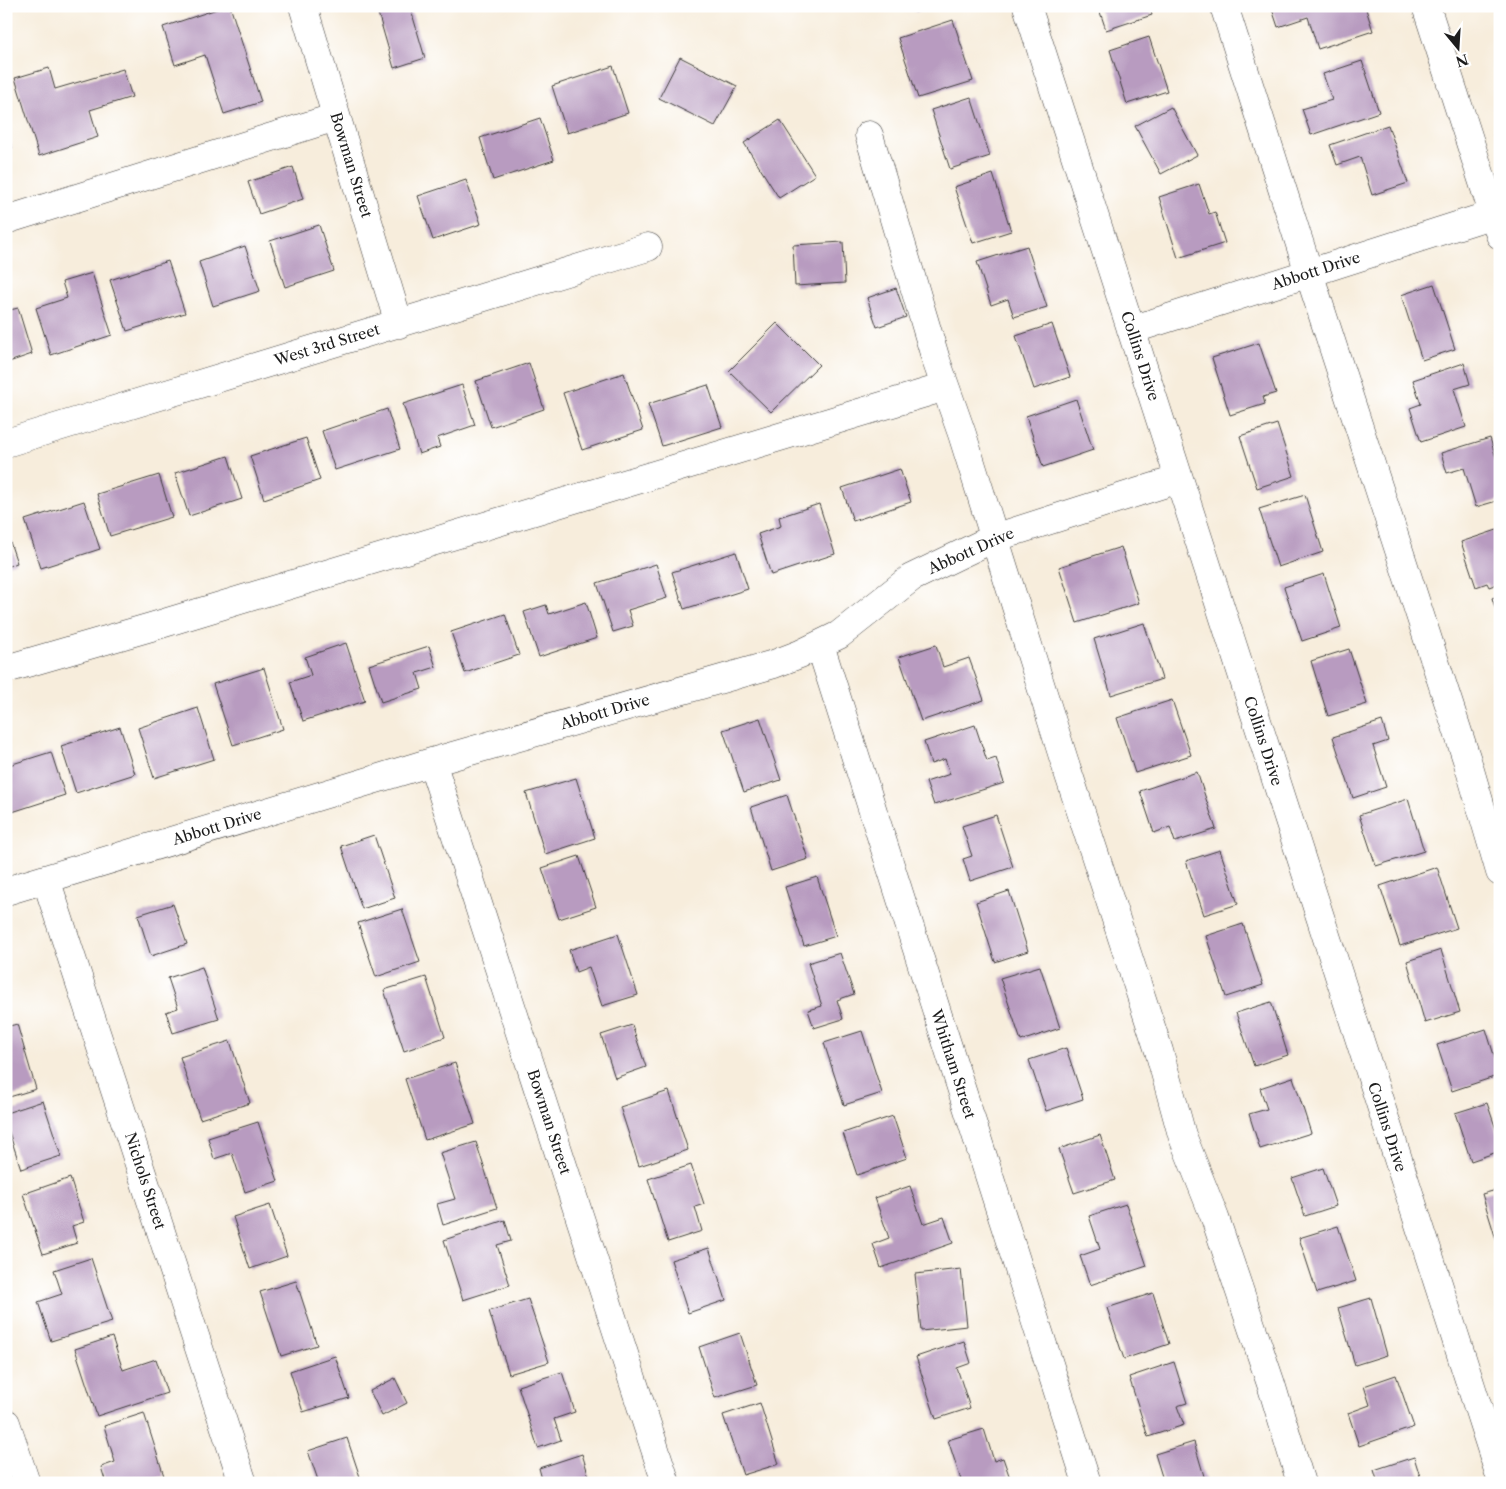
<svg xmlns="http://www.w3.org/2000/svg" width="1506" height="1489" font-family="'Libre Caslon Text',serif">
<rect width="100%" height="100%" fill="#fff"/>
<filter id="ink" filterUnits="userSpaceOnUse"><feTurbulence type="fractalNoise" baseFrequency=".02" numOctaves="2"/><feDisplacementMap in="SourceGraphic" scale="10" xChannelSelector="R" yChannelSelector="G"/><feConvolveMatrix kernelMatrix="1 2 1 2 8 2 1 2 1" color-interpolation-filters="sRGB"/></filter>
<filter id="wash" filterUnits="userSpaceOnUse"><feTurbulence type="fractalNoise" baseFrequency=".0096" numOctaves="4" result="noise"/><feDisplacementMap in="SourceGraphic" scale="20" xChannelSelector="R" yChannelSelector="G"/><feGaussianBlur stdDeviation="1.12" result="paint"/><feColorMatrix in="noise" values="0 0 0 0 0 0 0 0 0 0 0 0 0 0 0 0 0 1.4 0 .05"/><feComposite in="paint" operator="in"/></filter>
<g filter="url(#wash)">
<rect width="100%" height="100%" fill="#f7eddc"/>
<g id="blocks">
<path fill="#b89bc0" d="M226,6H230L261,102L224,114L205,55L175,65L163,27Z
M376,6H423L411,10L425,58L394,68Z
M913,6H931V7L915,12Z
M1098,6H1149L1152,15L1106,30Z
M1271,6H1351L1352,9L1365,6L1373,31L1318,49L1308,17L1278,27Z
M953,20L973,81L918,98L898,38Z
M1149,37L1167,91L1127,104L1110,50Z
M680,57L737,86L715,126L659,98Z
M1362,61L1379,112L1311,135L1302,109L1332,100L1323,74Z
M613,66L628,113L567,133L552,86Z
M49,68L55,89L123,69L132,97L90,110L98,137L39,156L15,78Z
M971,97L990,156L950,169L931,110Z
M1171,107L1197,155L1161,174L1135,126Z
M540,118L554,160L493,180L480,138Z
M780,120L815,175L779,198L744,143Z
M1388,125L1408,183L1372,195L1360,157L1337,165L1330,145Z
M6,132L12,148L6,150Z
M293,167L303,199L259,214L248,182Z
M993,174L1011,231L973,243L954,187Z
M466,180L481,224L433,240L418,196Z
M1199,184L1209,214L1215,212L1225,243L1178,258L1159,197Z
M319,225L334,271L285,287L270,241Z
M843,242L845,283L795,286L793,245Z
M245,246L260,291L213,306L199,262Z
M1027,246L1047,307L1014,317L1008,299L991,305L977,262Z
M168,261L185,313L127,331L110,280Z
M92,273L112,335L51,355L36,308L67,298L62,282Z
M1434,284L1455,349L1422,360L1401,295Z
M896,288L906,317L877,327L867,298Z
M18,308L32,354L6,363V311Z
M777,323L819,365L771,412L729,371Z
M1052,324L1070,377L1034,389L1016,336Z
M1259,343L1276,393L1263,397L1265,404L1230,415L1212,358Z
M529,363L544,409L491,427L476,381Z
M1464,363L1470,384L1454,389L1466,427L1421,442L1410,408L1421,404L1413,380Z
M624,373L643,430L582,450L563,393Z
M462,385L475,425L437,438L440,447L419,454L403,404Z
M708,385L722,427L662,446L648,404Z
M1076,399L1093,450L1043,467L1026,416Z
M387,409L400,449L335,470L322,431Z
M1277,424L1294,476L1257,488L1240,436Z
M306,438L320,480L264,499L250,456Z
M1490,438L1500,471V500L1476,507L1464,468L1447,473L1441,453Z
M228,456L242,499L189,516L175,473Z
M900,469L911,502L853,521L842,488Z
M159,475L172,517L110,536L97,494Z
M1305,495L1323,552L1278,567L1259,509Z
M84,501L100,549L41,568L25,520Z
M819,504L835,554L771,575L758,534L781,526L779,517Z
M1500,529V583L1489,587L1487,583L1476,587L1461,542Z
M6,530L17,563L6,567Z
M1121,547L1139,603L1077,623L1059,567Z
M736,552L748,589L684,609L672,572Z
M656,564L667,598L628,610L633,626L613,632L597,583Z
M1324,574L1341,628L1302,641L1284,587Z
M1500,595V620H1499L1492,598Z
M586,602L597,638L539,657L524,612L546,605L549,614Z
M505,614L519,655L465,673L451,632Z
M1144,623L1162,679L1111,695L1094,639Z
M346,643L365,701L303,721L290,682L311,675L305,657Z
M936,645L943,667L969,658L984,700L921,721L899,657Z
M429,646L436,667L417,673L422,689L381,702L369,665Z
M1349,649L1367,704L1328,716L1311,661Z
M264,668L283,729L233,745L213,684Z
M1172,700L1191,755L1135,773L1117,718Z
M198,708L214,759L154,778L138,728Z
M760,718L781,780L744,792L723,730Z
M1382,721L1388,741L1373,746L1386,787L1353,798L1333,737Z
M975,725L987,761L996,758L1004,783L934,805L926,782L950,774L945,759L931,764L924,742Z
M120,727L135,774L76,793L61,746Z
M51,752L65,795L6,814V766Z
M1197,772L1216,829L1175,842L1170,827L1154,833L1140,791Z
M576,778L595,838L545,854L526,793Z
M787,795L808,859L771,871L751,807Z
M1408,799L1424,851L1376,866L1359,815Z
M996,815L1013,867L970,881L963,859L972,856L962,826Z
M374,835L395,898L362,909L341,846Z
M1220,850L1238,904L1204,915L1186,861Z
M579,856L596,907L559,919L542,868Z
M1437,867L1457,928L1400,946L1380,886Z
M817,877L836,936L804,946L785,887Z
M1009,891L1028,951L995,962L976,902Z
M173,904L187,944L151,956L138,915Z
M402,909L420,962L376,977L358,923Z
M1243,924L1263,985L1226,997L1206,936Z
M618,934L638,995L602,1006L589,967L576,972L569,950Z
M1441,950L1460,1012L1425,1023L1407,961Z
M840,953L854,994L837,1000L843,1019L814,1028L808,1010L822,1006L808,963Z
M1040,966L1060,1028L1021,1041L1000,978Z
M202,967L219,1019L173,1033L166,1012L178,1008L168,978Z
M426,977L445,1037L404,1051L384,990Z
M1271,1002L1288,1055L1254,1066L1236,1013Z
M17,1024L36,1089L6,1098V1027Z
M632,1025L646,1067L615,1078L601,1035Z
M1486,1029L1500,1075L1452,1091L1437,1045Z
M862,1031L882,1093L844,1105L824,1043Z
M230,1041L250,1103L200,1119L180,1057Z
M1066,1048L1083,1099L1046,1111L1029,1060Z
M455,1063L475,1124L425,1140L405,1079Z
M1293,1077L1311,1133L1260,1149L1249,1114L1267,1109L1260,1088Z
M669,1091L688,1150L639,1166L620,1107Z
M43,1101L61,1156L21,1169L6,1123V1113Z
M1487,1103L1500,1141V1151L1471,1161L1455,1113Z
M893,1116L907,1158L857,1175L843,1133Z
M258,1122L278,1181L245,1192L232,1153L214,1159L208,1138Z
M1100,1135L1115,1180L1074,1193L1059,1149Z
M476,1142L497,1208L443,1225L437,1204L455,1199L440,1153Z
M691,1165L704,1204L695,1207L702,1231L668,1242L648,1179Z
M1323,1168L1336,1206L1305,1216L1292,1178Z
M70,1178L84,1222L72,1226L77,1243L43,1254L23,1194Z
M910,1186L923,1224L944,1217L953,1243L881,1268L873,1244L889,1238L875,1198Z
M1500,1189V1249H1499L1482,1194Z
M1126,1204L1147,1266L1090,1285L1080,1256L1100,1249L1089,1216Z
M270,1205L287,1256L250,1269L233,1217Z
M505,1220L511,1241L497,1245L510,1285L463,1300L444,1240Z
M1338,1226L1356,1281L1317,1293L1299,1238Z
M709,1248L726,1300L688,1313L671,1260Z
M91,1258L112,1322L51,1341L38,1302L62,1294L54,1270Z
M961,1269L967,1326L921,1331L915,1274Z
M296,1281L317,1345L281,1356L260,1292Z
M1153,1293L1169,1344L1124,1359L1107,1308Z
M1371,1298L1387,1355L1355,1365L1338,1308Z
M528,1299L549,1362L509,1374L489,1311Z
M740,1333L757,1385L715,1398L699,1347Z
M112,1337L123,1370L156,1359L167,1393L97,1416L75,1349Z
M964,1341L971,1363L957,1368L970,1408L936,1419L916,1357Z
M335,1356L349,1398L303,1412L290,1371Z
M1174,1362L1187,1403L1177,1406L1184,1425L1148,1437L1129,1377Z
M562,1372L575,1412L554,1419L561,1440L538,1448L518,1386Z
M1396,1375L1414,1427L1359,1446L1348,1413L1370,1405L1364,1386Z
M395,1378L407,1403L382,1416L370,1391Z
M760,1403L779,1464L743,1475L723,1415Z
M144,1413L164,1476L143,1483H106L101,1467L115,1462L104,1426Z
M984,1429L994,1461L1003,1458L1011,1481L1004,1483H962L948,1440Z
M347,1438L362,1483H319L308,1451Z
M1194,1442L1206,1483H1164L1155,1454Z
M582,1454L591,1483H543L539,1468Z
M1414,1457L1422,1483H1378L1374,1470Z"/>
</g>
</g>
<g filter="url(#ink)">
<use href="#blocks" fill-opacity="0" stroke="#3d3b39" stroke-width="1"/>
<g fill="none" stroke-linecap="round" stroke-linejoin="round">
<g stroke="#3d3b39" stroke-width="29">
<path id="minor" d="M303,6L399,324
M1027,6L1500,1476
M1224,6L1309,273L1467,760L1500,872
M1426,6L1500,235
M869,135L936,360L962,434L1064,760L1159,1051L1182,1135L1215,1218L1271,1384L1301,1483
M6,220L336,117
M1131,330L1500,212
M6,443L648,247
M820,645L1087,1483
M6,669L151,627L945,387
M432,762L666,1483
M46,879L243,1483
M6,891L432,762L774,664L800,654L839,635L911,578L994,538L1179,479
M6,1423L26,1483"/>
</g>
<use href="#minor" stroke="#fff" stroke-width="28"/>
</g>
</g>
<g text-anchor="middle" stroke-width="4" stroke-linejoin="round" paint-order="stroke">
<g font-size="15" fill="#1c1c1c" stroke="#fff">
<text transform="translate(351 165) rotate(73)" y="5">Bowman Street</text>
<text transform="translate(1316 271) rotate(-18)" y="5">Abbott Drive</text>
<text transform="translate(327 345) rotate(-17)" y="5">West 3rd Street</text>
<text transform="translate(1140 356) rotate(72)" y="5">Collins Drive</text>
<text transform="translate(971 551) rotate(-24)" y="5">Abbott Drive</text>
<text transform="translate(605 712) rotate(-16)" y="5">Abbott Drive</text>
<text transform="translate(1263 741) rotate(72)" y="5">Collins Drive</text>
<text transform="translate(217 827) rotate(-17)" y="5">Abbott Drive</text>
<text transform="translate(953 1064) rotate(72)" y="5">Whitham Street</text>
<text transform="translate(549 1122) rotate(72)" y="5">Bowman Street</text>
<text transform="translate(1387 1127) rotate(72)" y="5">Collins Drive</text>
<text transform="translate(145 1181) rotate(72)" y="5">Nichols Street</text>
</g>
</g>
<rect width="1506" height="1489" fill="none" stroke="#fff" stroke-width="25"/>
<g transform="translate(1458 48) rotate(162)" stroke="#ffffff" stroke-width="4" paint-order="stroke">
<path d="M0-4L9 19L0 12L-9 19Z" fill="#1c1c1c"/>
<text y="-8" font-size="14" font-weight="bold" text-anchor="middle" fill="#1c1c1c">N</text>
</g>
</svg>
